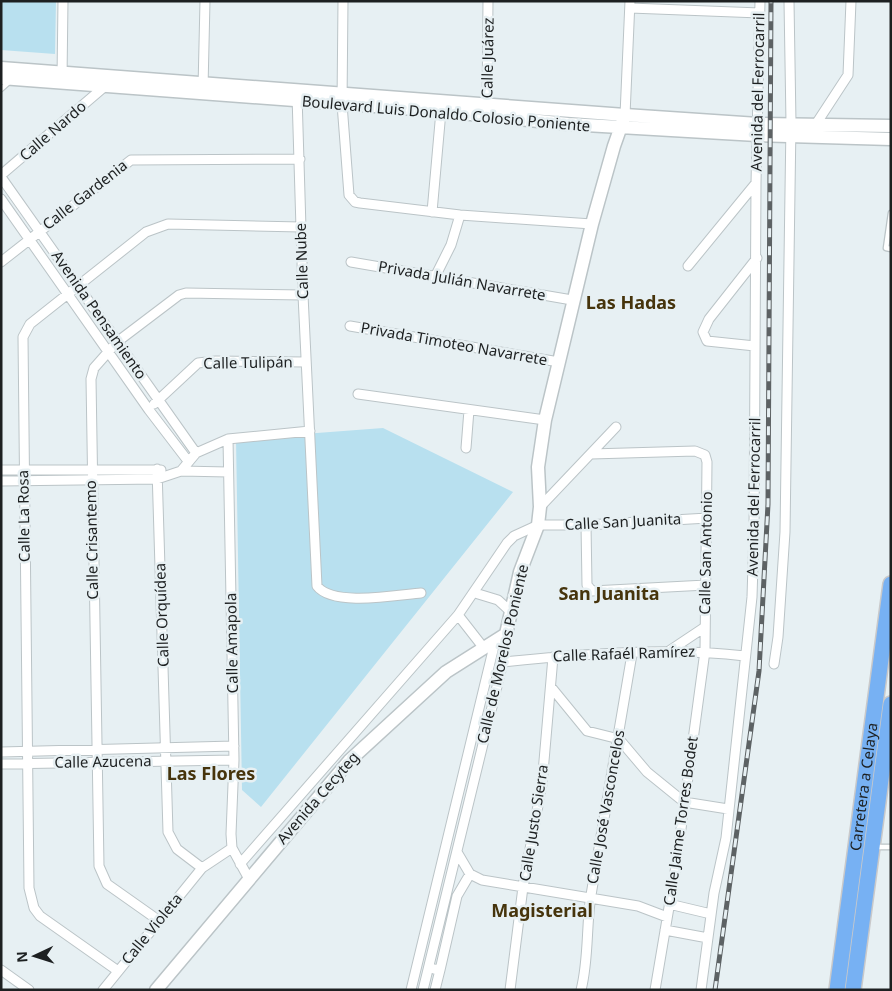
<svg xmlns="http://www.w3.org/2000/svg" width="892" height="991" font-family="'Noto Sans',sans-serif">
<rect width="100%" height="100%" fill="#e7f0f3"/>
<path fill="#b8e0ef" d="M1,1H56L55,54L1,50Z
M383,428L513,492L261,807L242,790L236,439Z"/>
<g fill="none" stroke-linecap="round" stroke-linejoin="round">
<g stroke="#bbc4c7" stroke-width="7">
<path id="lane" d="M1,89L10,81
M891,213L886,248L891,249
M876,847H891"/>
</g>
<g stroke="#bbc4c7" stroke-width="11">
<path id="street" d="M343,1L342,104L349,195L355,202L360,203L460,215L592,224
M630,8L760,13
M62,78L63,1
M203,88L205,1
M297,95L303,295L317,586C333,607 397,595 421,593
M487,108L488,1
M625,115L630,1
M816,124L848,75L851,1
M1,175L104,87
M1,177L196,453
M1,199L149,410L188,461
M432,212L441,111
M1,262L131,160L300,159
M351,262L572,300
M688,266L756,183
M435,277L451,245L460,215
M350,326L559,362
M755,346L707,341L703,332L709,319L757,258
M358,394L545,420
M154,404L198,363L216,361L306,362
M228,439L234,760L231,834L232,848L249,879
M466,448L469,410
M591,454L695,451L705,455L707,462L705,651L676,866L655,990
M157,469L168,832L177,849L202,868
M1,470H161
M181,471L228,472
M1,481L157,479L181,471L196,453L228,439L310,431
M540,507L616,427
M586,525L587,585L592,591L706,585
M475,593L498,600L511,612
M458,615L483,647
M669,651L705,627
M503,662C580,654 668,647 745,656
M774,664L778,637L785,532L791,123L789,1
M551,687L587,731L619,739L647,772L684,802L728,809
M1,752L234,746
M1,764L234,760
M457,852L470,874L482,880L638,906L667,917
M240,864L458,615L507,543L514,536L538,525H586L708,518
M669,904L711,914
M158,920L107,884L99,866L91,379L94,368L117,342L179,295L186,293L303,295
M665,930L708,938
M434,969L440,970L435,990
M1,970L29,990
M440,970L457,896L470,874
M118,971L40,916L34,908L29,888L23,337L30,324L146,232L168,224L301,227
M103,990L202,868L232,848
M411,990L495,642
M423,990L503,662L506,634
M510,990L523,887L542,784L553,657
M581,990C589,959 586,926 591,895C604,815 619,734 632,654
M701,990L714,893L726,838L752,597L754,532L756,183L760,1"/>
</g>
<g stroke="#bbc4c7" stroke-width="15">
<path id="secondary" d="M1,68L625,115L758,124L891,126
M1,78L441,111L568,124L757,135L891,139
M156,990L349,761L446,672L506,634L520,572L538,525L540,507L538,467L545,420L592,224L614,146L625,115"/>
</g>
<g stroke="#c9c9ca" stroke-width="18">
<g id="highway">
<path id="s1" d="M837,990L891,584"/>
<path d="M853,990L891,704"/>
</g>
</g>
<use href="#lane" stroke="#fff" stroke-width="4.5"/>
<use href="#street" stroke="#fff" stroke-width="9"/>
<use href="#secondary" stroke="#fff" stroke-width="12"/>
<use href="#highway" stroke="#77b1f3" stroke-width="15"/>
<g stroke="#5d6264" stroke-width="5">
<path id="rail" d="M715,990L759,671L768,504L771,1"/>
</g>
<use href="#rail" stroke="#e7f0f3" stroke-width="3" stroke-dasharray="9" stroke-linecap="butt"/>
</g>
<g text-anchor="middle" stroke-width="5" stroke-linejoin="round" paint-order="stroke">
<g font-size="15" fill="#1d2021" stroke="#e7f0f3">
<text transform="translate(488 58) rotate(-89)" y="5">Calle Juárez</text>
<text transform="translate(758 92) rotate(-89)" y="5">Avenida del Ferrocarril</text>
<text transform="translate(446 114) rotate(5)" y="5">Boulevard Luis Donaldo Colosio Poniente</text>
<text transform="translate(53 131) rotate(-41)" y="5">Calle Nardo</text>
<text transform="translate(85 195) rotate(-38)" y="5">Calle Gardenia</text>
<text transform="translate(302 261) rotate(-92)" y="5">Calle Nube</text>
<text transform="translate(462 281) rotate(10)" y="5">Privada Julián Navarrete</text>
<text transform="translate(99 315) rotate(55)" y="5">Avenida Pensamiento</text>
<text transform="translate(454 344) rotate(10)" y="5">Privada Timoteo Navarrete</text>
<text transform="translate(248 363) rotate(-1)" y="5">Calle Tulipán</text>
<text transform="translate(754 497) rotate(-89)" y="5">Avenida del Ferrocarril</text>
<text transform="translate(24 516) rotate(-91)" y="5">Calle La Rosa</text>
<text transform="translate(623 522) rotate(-3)" y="5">Calle San Juanita</text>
<text transform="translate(92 540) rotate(-91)" y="5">Calle Crisantemo</text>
<text transform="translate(706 553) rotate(-89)" y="5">Calle San Antonio</text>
<text transform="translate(162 615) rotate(-92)" y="5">Calle Orquídea</text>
<text transform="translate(232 643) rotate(-91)" y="5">Calle Amapola</text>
<text transform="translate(503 654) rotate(-77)" y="5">Calle de Morelos Poniente</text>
<text transform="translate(624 654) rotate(-2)" y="5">Calle Rafaél Ramírez</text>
<text transform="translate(103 762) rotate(-1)" y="5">Calle Azucena</text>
<text dy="5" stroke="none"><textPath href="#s1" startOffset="205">Carretera a Celaya</textPath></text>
<text transform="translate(318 798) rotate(-49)" y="5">Avenida Cecyteg</text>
<text transform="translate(606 807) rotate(-80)" y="5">Calle José Vasconcelos</text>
<text transform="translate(681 821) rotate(-82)" y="5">Calle Jaime Torres Bodet</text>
<text transform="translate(534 823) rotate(-81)" y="5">Calle Justo Sierra</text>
<text transform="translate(152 929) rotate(-51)" y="5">Calle Violeta</text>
</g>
<g font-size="18" font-weight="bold" fill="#46340c" stroke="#e7f0f3">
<text x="631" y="309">Las Hadas</text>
<text x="609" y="600">San Juanita</text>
<text x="211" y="780">Las Flores</text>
<text x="542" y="917">Magisterial</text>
</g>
</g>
<rect width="892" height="991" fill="none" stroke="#1d2021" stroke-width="5"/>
<g transform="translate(35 956) rotate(266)" stroke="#e7f0f3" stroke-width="4" paint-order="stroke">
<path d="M0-4L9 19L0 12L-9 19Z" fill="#1d2021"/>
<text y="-8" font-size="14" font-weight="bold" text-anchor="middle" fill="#1d2021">N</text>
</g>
</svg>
